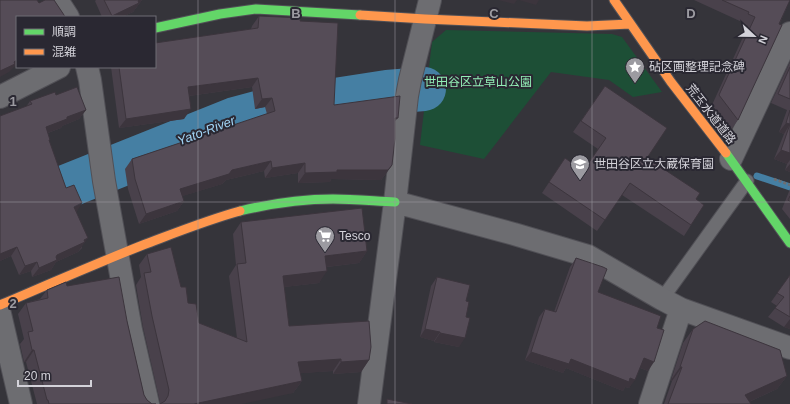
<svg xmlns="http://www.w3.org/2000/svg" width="790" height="404" font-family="Helvetica,'Noto Sans JP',sans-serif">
<rect width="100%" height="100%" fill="#35343a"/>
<path fill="#1d4f36" d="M446,30L612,34L622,37L662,92L633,97L609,80L551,72L484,159L420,145L432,42Z"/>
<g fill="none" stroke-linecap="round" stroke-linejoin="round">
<path stroke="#457fa3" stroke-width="7" d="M757,176L790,187"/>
<path stroke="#457fa3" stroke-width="44" d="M0,213L235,119L264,111L387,92L424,89"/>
<g stroke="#515056" stroke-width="15">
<path id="lane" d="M662,299L747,181"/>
</g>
<g stroke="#515056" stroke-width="24">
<path id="street" d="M57,0L68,17
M87,67L90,80L104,181L131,330L148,404
M0,97L59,67
M731,159L790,33
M395,202L514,234L588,256L662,299L681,309L790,348
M0,314L21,404
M369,404L395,202L407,96L410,80L430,0
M650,404L681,309"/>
</g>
<g stroke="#515056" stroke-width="11">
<path id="fast" d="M155,28L220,14L256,9L360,15
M726,153L790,243
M240,211C269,204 303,199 333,199C353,199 374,201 395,202"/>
</g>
<g stroke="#515056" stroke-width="11">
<path id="slow" d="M614,0L671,82L726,153
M360,15L425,19L587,26L630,24
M0,305C47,285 95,264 143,245C175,233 207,220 240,211"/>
</g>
<path stroke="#6e6e71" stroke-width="2.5" stroke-dasharray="3 2" stroke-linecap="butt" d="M774,179L790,185"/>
<use href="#lane" stroke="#6d6d71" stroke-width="13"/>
<use href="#street" stroke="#6d6d71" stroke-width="22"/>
<use href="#fast" stroke="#63d668" stroke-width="9"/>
<use href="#slow" stroke="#ff974d" stroke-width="9"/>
</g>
<path fill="#49414b" d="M96,0H142L133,12L122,17H102L95,1Z
M694,0H790L738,120L731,130L712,105L748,26L742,23V22Z
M259,16L300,21L334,105L398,118L395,121L392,165L385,175L381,180L331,179L330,182L298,183V173L265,178L264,171L226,180L222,184L182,196L184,201L177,211L139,224L128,189L125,169L132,159L267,114L265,107L255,109L252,87L189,96L184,119L119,128L111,67H155L251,29L252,26Z
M790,62V172L785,170L787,164L774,159L784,134L779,132L787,110L771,103Z
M605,86L647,158L696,199L691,225L684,236L622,195L597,231L542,193L565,158L583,171L598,149L573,132Z
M56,95L86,110L79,119L62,126L61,128L48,133L49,141L66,188L76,212L82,248L78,252L56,262L51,270L32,277L31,271L19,275L11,256L0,261V116L26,107L30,101Z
M790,189V219L782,209Z
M241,222L367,251L359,263L327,267L319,283L284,287L289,326L369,360L361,372L333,374V371L300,373L302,381L293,393L160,404V402L143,327L136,285L141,277L139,265L147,254L181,287L188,303L199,323L237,338L229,276L236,265L233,234Z
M576,258L598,292L657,328L648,371L640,368L629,388L625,387L623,391L566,368L563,373L525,360L539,317L545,309L554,312L570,267Z
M790,275V329L784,327L768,317L777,306L771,302Z
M437,277L466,301V317L459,347L434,342V341L420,337L431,286Z
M67,286L127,321L144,395L147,400L152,404H156H37L26,362H24L20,344L24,339L18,314L26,303L40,299L47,290Z
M693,329L787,376L777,389L749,402L751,404H664L672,381L671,380L683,343Z"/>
<path fill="#3c353d" d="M139,0H142L133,12L122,17H112Z
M498,0H517L514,4Z
M519,0H539L536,5Z
M17,60V65L13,68L9,72L0,77V71Z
M258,78L252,87L181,97L188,87Z
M272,98L265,107L255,109L262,99Z
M191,109L184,119L119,128L126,119Z
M86,110L79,119L62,126L61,128L39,136L46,127L67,117Z
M786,123L790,124L784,134L779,132Z
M781,150L790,153V160L787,164L774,159Z
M271,161L264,171L226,180L222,184L173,199L180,189L232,170Z
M305,163L298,173L265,178L272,168Z
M790,164V172L785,170Z
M392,165L385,175L381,180L331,179L330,182L298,183L305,173L337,170Z
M184,201L177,211L139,224L146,214Z
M82,203L76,213L74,207Z
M88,238L78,252L56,262L51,270L32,277L39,268L57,255Z
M17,247L11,256L0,261V254Z
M367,251L359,263L317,268L325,256Z
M37,262L31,271L19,275L25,266Z
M327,271L319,283L275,288L283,276Z
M790,319V329L784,327Z
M425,329L440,332L434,341L420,337Z
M440,333L465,338L459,347L434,342Z
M32,350H34L26,362H24Z
M531,352L571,359L635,380L629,388L625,387L623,391L566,368L563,373L525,360Z
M644,358L654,362L648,371L638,367Z
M341,359L333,371L290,374L298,362Z
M369,360L361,372L333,374L341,362Z
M680,367H682L672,381L671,380Z
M787,376L777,389L744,404L745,395Z
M302,381L293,393L242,404H194Z"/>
<path fill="#554c57" stroke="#3c353d" d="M0,0H37L39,3L45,0H54L64,15L65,17H17V60L14,62L15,64L0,71Z
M104,0H139L138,1L139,3L112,16Z
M722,0H790L779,24L782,25L738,120L719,95L755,17L748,14L749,12Z
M259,16L301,18L300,21L338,23L334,105L400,96L398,118H395V139L392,165L388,170H337V172L305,173V163L272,168L271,161L232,170L229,174L180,189L184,201L146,214L135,179L132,159L275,111L272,98L262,99L258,78L188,87L191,109L126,119L119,67H155V43L258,28Z
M790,67V99L778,94Z
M605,86L667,128L647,158L700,193L696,199L704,205L691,225L630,183L605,220L549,182L565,158L583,171L606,138L581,121Z
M77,87L86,110L67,117V119L46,127L50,140H49L66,188L74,185L82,203L74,207L88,238L84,240L85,242L57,255L56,257L57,260L39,268L37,262L25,266L17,247L0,254V116L32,104L30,101L55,92L56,95Z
M790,110V124L786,123Z
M790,124V153L781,150Z
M790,196V202L788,200Z
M362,208L367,251L325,256L327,271L283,276L289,326L369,321L371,347L369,360L341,362V359L298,362L302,381L194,404H160L165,401L168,396L169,390L152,316L144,273L151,272L147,254L171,247L181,287H186L188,303L196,304L199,323L247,342L237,264L246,263L241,222Z
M576,258L603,267L607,269L598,292L661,316L657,328L664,330L654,362L644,358L635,380L630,378L629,382L571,359L569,364L531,352L545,309L556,312Z
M790,275V317L775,308L784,297L777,293Z
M119,277L127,321L144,395L147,400L152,404H156H49L48,400H47L34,350H32L28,332L33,331L26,303L48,298L47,290L66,282L67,286Z
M437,277L470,285L466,301L469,302L466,317L470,318L465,338L440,333V332L425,329Z
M705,321L780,350L787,376L745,395L751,404H668L682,367H680L693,329Z
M387,399L412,404H387Z"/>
<path fill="none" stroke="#9c9ba1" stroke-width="1" stroke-opacity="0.55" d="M198,0V404M395,0V404M592,0V404M0,202H790"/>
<defs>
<g id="sight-pin" transform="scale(1)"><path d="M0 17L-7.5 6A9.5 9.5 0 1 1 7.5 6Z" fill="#9c9ba1" stroke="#2a2832"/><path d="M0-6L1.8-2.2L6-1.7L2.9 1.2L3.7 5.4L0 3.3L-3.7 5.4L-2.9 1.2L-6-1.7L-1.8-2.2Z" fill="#fff"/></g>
<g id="school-pin" transform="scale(1)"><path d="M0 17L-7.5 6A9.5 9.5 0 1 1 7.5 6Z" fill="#9c9ba1" stroke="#2a2832"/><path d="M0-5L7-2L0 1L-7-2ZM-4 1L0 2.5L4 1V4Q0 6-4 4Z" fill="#fff"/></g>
<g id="supermarket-pin" transform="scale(1)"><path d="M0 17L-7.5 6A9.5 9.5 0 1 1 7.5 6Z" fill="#9c9ba1" stroke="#2a2832"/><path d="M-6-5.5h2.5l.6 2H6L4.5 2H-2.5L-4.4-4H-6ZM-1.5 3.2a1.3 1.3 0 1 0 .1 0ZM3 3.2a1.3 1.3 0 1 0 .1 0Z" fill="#fff"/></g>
</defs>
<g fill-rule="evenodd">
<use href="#sight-pin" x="635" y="67"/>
<use href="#school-pin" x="580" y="164"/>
<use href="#supermarket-pin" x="325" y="236"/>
</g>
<g text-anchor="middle" stroke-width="4" stroke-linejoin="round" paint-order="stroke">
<g font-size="12" fill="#d3d2d9" stroke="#2a2832" text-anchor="start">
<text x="649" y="71">砧区画整理記念碑</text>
<text x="594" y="168">世田谷区立大蔵保育園</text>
<text x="339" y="240">Tesco</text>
</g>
<g font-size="12" fill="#92eeb6" stroke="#2a2832">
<text x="478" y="86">世田谷区立草山公園</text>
</g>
<g font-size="12" fill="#d3d2d9" stroke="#2a2832">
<text transform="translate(711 114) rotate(52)" y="4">荒玉水道道路</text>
</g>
<g font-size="13" font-style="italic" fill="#a1d4f5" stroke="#2a2832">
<text transform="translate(206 130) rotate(-21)" y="5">Yato-River</text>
</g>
</g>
<g font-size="13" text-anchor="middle" font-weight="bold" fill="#9c9ba1" stroke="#2a2832" stroke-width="4" stroke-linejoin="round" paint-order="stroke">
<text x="296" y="18">B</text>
<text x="494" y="18">C</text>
<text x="691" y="18">D</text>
<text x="13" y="106">1</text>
<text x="13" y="308">2</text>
</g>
<rect x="16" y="16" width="140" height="52" fill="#2a2832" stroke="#6e6c75"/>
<rect x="24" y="29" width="20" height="6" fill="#63d668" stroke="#6e6c75"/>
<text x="52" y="36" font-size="12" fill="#d3d2d9">順調</text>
<rect x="24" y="49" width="20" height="6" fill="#ff974d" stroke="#6e6c75"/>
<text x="52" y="56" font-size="12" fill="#d3d2d9">混雑</text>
<g transform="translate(754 36) rotate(112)" stroke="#2a2832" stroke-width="3" paint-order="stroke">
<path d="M0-3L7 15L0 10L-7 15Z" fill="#d3d2d9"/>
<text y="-6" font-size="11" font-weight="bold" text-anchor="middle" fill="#d3d2d9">N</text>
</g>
<path d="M18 380v6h73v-6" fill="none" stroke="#d3d2d9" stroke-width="2"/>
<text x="24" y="380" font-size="12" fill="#d3d2d9" stroke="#2a2832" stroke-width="3" paint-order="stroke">20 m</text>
</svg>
